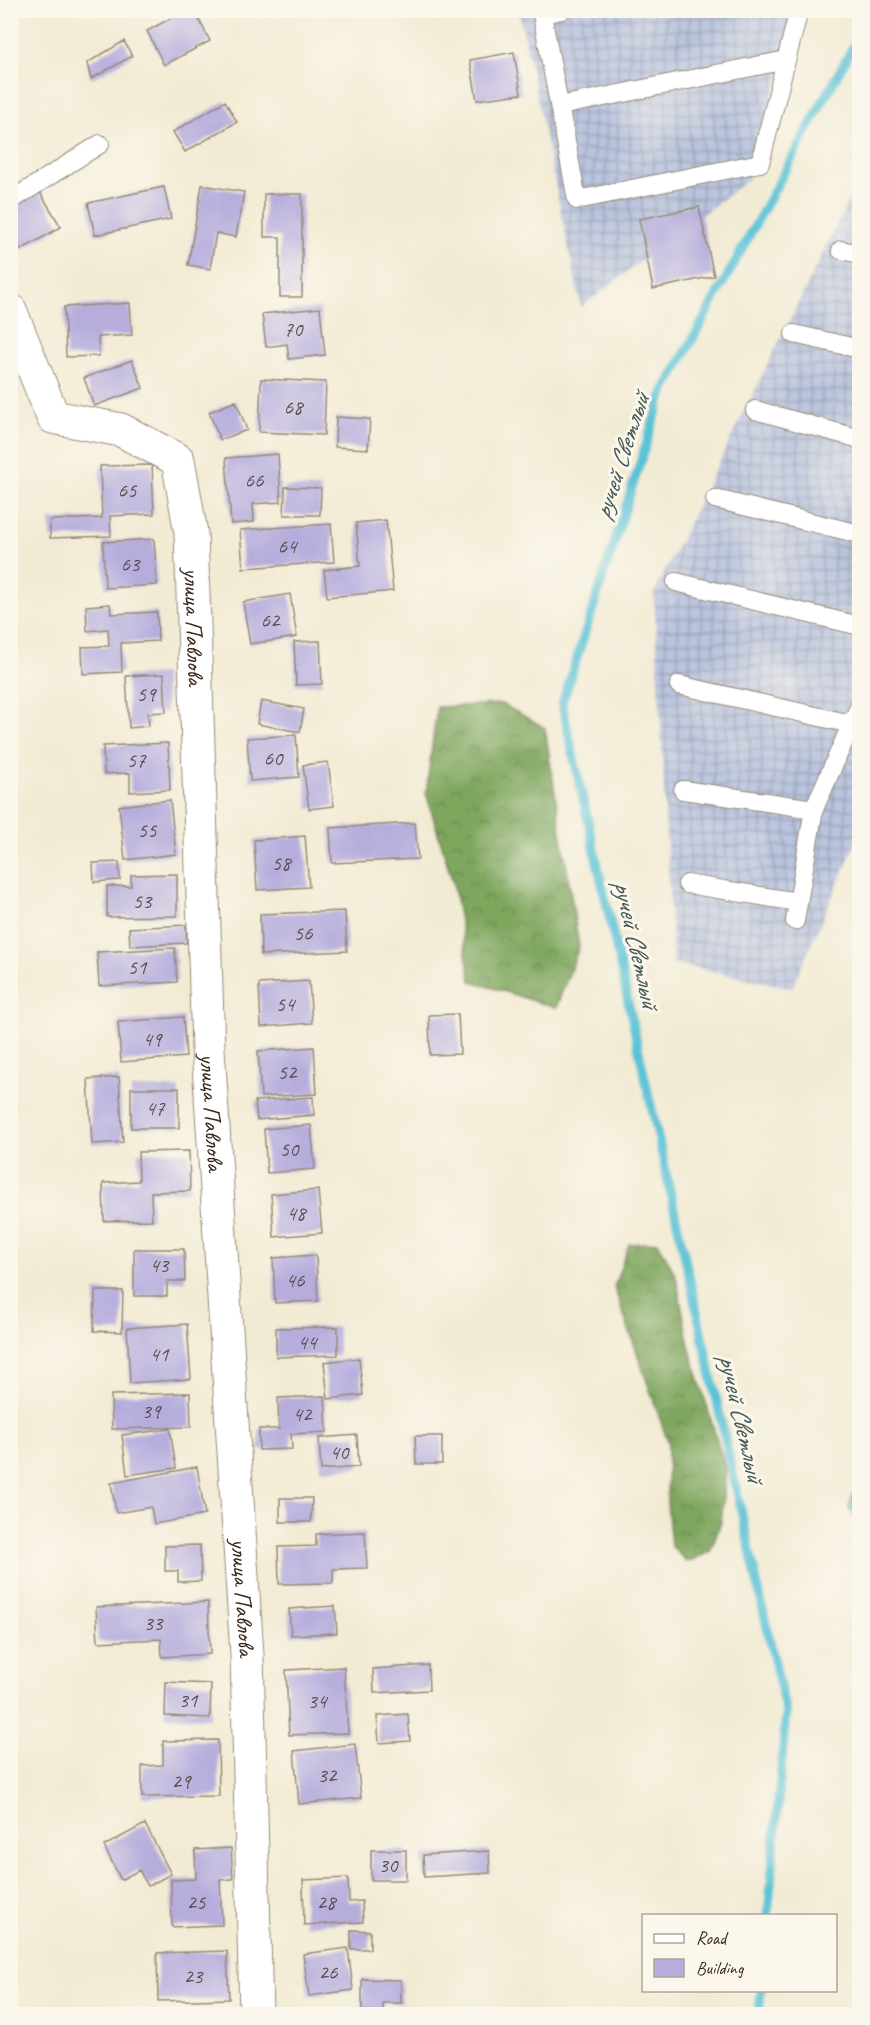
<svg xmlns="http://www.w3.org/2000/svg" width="870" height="2025" font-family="Caveat,sans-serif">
<defs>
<pattern id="industrial-grid" width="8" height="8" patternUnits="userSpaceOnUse" patternTransform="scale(1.5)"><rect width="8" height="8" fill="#b9c4de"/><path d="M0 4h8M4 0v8" fill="none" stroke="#989fb3"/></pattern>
<pattern id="forest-crowns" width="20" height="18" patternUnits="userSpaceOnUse" patternTransform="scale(1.5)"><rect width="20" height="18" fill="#7ea65d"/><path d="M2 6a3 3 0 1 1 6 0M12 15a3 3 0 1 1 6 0" fill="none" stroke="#68874c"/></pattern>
</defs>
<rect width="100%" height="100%" fill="#fbf7ec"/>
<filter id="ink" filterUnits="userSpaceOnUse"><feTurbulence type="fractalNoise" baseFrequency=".0167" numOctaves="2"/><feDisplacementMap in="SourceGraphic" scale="12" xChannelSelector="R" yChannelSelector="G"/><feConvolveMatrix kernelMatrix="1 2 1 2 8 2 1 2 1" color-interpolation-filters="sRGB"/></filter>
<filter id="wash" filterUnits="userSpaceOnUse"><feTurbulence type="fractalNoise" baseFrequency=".008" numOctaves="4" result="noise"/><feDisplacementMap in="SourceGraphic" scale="24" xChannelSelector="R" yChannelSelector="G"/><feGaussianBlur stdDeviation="1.35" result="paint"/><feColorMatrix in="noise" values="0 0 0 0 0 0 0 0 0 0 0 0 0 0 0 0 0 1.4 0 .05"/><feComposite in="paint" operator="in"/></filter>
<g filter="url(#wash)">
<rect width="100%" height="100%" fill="#f2ebd4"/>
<path fill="url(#industrial-grid)" d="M519,11H798L749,179L581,307Z
M859,180V836L792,988L673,963L654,593Z"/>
<path fill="url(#forest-crowns)" stroke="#5c683e" stroke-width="1.5" d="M502,704L545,728L579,947L556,1008L471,981L453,883L426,793L437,707Z
M658,1242L676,1276L689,1346L726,1470L721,1522L710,1552L687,1562L671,1546L667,1502L668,1442L614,1287L629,1244Z"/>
<path fill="#5ac2d6" stroke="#4a767a" stroke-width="1.5" d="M859,1475V1523L849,1508Z"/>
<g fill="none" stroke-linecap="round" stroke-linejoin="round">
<path stroke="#5ac2d6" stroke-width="9" d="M768,1916L786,1713L562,704L662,395L860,34
M759,2014L761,1990"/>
</g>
<g id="blocks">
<path fill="#b6addd" d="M186,10H194L210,41L164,65L147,31Z
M124,41L132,56L91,79L87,63Z
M514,52L521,94L477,100L470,60Z
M225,101L237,122L185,152L173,132Z
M202,185L244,192L236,237L216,233L210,269L188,265Z
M164,187L171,219L95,235L88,203Z
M38,189L61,227L21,250L10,233V205Z
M264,194H302V297H280V237H264Z
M699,207L714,276L653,289L639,219Z
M130,303L132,335L98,337L99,356L66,357L64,307Z
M320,308L325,355L289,359L287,344L266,347L262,314Z
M132,360L143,388L94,406L84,378Z
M261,379L326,382L324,435L259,432Z
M236,401L247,430L220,440L209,412Z
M336,417L370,419L368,449L335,447Z
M278,454L281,502L253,504L254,522L231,524L226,458Z
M152,465L154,514L110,516L111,536L50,538V520L102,518L100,466Z
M285,487L321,488L320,515H284Z
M386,520L393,591L327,597L324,570L360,566L356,523Z
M331,524L334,562L243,568L240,530Z
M154,539L157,585L105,588L103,542Z
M290,594L297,637L250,644L243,602Z
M110,604L111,614L157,612L158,641L121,643L122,672L83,674L82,647L109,646L108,629L87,631L86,606Z
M320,641L322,684L296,685L294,642Z
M164,674L166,712L148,713L149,726L129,728L126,676Z
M261,701L304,709L300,732L257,724Z
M296,735L299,777L250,781L247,738Z
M168,743L170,790L130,792V773L104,774L103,746Z
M328,762L334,806L309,809L303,765Z
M170,800L176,854L125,860L119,806Z
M415,823L418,859L332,863L330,828Z
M305,836L309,887L257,890L254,840Z
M119,862L120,880L94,882L93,863Z
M177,874V916L107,917V886H131V875Z
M345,911L347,951L261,955L260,914Z
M186,925L187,943L130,946L129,928Z
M175,948L177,982L99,986L97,952Z
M309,981L312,1023L261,1027L259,984Z
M458,1014L460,1054L430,1055L429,1015Z
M183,1017L186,1057L121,1062L118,1022Z
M314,1047L317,1094L261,1097L258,1051Z
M119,1077L123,1142L92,1144L88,1079Z
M131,1088H179V1128H131Z
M313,1097L314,1115L257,1120L255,1101Z
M311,1125L315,1169L267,1173L264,1129Z
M189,1151L190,1191L151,1192L152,1220L104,1221L103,1183L139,1181L138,1152Z
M318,1190L322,1233L274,1237L271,1194Z
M134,1249H184L185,1281H167V1296H134Z
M316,1255L318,1301L275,1303L273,1258Z
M95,1291H123L122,1332L94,1331Z
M187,1324L191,1379L130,1383L127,1328Z
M338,1327V1355L276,1357V1328Z
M359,1358L363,1395L328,1399L324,1362Z
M190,1393L191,1427L112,1429L111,1395Z
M325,1396L327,1432L291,1434L292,1449L259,1450V1429H279L278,1398Z
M170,1429L176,1468L127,1475L122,1435Z
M357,1435L359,1467L321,1470L319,1438Z
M415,1436H442V1464H416Z
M197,1467L205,1515L154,1524L151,1507L116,1513L111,1483Z
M280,1498H312L311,1522H280Z
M365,1532L367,1568L333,1569V1583L279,1584L278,1547L316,1546V1534Z
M200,1545L201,1581L178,1582V1571H165V1546Z
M208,1602L210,1654L162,1657L161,1639L98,1642L96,1607Z
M335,1606L337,1633L291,1635L289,1609Z
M428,1665L429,1690L374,1693L373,1669Z
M344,1667L348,1733L289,1735L286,1670Z
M166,1682L211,1684L210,1718L165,1716Z
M408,1714L410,1741L379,1743L377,1716Z
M218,1740L219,1796L142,1797V1766L163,1765V1741Z
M355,1744L361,1798L299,1804L294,1751Z
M145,1824L171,1874L148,1886L139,1870L121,1880L104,1846Z
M231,1848L233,1879L220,1880L222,1925L172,1927L171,1880L196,1879L195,1850Z
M371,1850H406V1880H371Z
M489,1851L490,1873L424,1877L423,1855Z
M348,1878L349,1902L362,1901L363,1922L304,1925L303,1880Z
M351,1930L370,1931V1949H351Z
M348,1948L353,1990L309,1996L303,1954Z
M227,1951L229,1999L158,2001L157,1953Z
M362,1979L401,1980V2003H383V2012L362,2011Z"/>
</g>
</g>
<g filter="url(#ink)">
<use href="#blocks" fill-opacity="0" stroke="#968a79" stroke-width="1.5"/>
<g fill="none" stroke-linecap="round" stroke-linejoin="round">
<g stroke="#968a79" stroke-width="20">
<path id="lane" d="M562,10L542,14L577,200L760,163L799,10
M560,106L786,60
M10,201L100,144
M841,250L860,254
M794,334L860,349
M755,410L860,439
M715,499L860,534
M676,582L860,626
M679,685L851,724
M683,790L814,809
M687,884L798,902
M795,921L814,809L860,705"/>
</g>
<g stroke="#968a79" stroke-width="35">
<g id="street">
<path id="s1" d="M10,310L53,417L121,430L178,460L191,533L208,1049L247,1655L256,2014"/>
</g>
</g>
<use href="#lane" stroke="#fff" stroke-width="18"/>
<use href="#street" stroke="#fff" stroke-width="33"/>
</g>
</g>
<g text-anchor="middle" stroke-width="6" stroke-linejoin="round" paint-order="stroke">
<g font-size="21" fill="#5a4b4e">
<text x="293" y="336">70</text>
<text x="293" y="414">68</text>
<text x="254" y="487">66</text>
<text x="127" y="497">65</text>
<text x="287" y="553">64</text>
<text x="130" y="571">63</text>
<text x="270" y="627">62</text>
<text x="146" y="701">59</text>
<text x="273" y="765">60</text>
<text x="136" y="767">57</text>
<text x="147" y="837">55</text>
<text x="281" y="870">58</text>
<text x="142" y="908">53</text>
<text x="303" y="940">56</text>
<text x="137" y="974">51</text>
<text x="285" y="1011">54</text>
<text x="152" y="1046">49</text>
<text x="287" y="1079">52</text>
<text x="155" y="1115">47</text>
<text x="289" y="1156">50</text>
<text x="296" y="1220">48</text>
<text x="159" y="1272">43</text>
<text x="295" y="1287">46</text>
<text x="307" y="1349">44</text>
<text x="159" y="1361">41</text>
<text x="151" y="1418">39</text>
<text x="302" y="1421">42</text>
<text x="339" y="1459">40</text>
<text x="153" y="1630">33</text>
<text x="188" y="1707">31</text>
<text x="317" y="1708">34</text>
<text x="327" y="1782">32</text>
<text x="181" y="1788">29</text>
<text x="388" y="1872">30</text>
<text x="196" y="1909">25</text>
<text x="326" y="1909">28</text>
<text x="328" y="1979">26</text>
<text x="193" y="1983">23</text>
</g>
<g font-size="24" fill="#3b2a1e" stroke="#fbf7ec">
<text dy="8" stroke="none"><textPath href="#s1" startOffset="417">улица Павлова</textPath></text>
<text dy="8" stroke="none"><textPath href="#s1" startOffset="903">улица Павлова</textPath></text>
<text dy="8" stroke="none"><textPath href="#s1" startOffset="1389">улица Павлова</textPath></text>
</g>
<g font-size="26" font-style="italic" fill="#445855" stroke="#fbf7ec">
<text transform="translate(621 456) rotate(-72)" y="9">ручей Светлый</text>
<text transform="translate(637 944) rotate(77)" y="9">ручей Светлый</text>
<text transform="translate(742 1418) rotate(77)" y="9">ручей Светлый</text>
</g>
</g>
<rect width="870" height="2025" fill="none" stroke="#fbf7ec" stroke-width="36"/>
<rect x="642" y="1914" width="195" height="78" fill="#fbf7ec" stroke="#aea59a" stroke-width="1.5"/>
<rect x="654" y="1934" width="30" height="9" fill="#ffffff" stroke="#aea59a" stroke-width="1.5"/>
<text x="696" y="1944" font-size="18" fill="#3b2a1e">Road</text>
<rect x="654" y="1959" width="30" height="18" fill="#b6addd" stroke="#aea59a" stroke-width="1.5"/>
<text x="696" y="1974" font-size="18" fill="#3b2a1e">Building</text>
</svg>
